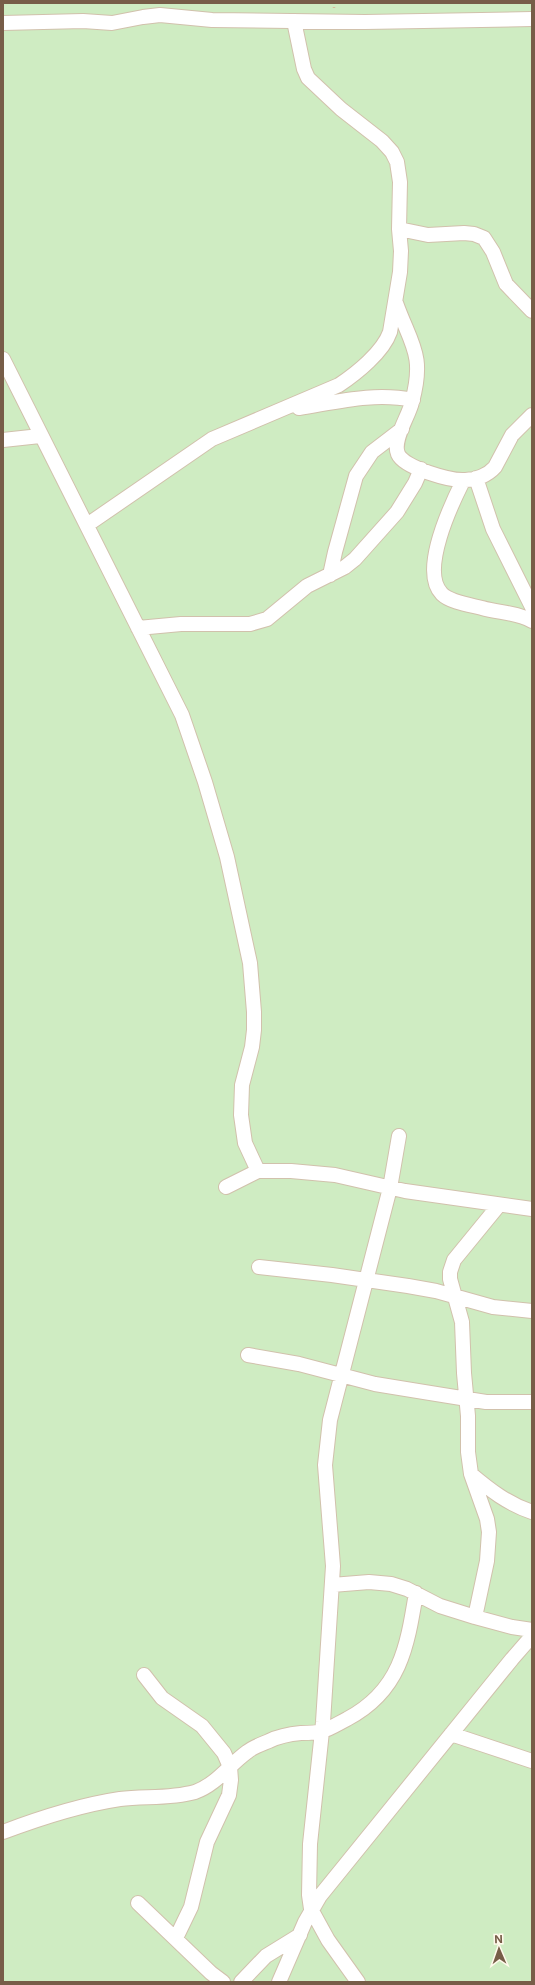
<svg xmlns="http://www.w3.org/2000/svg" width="535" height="1985" font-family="Inter,sans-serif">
<rect width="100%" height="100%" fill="#fdf6e4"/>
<path fill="#cfecc2" d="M3,3H532V1982H3Z"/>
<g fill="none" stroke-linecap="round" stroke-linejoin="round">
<g stroke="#d1c1ac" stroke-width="16">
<path id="street" d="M3,23L83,21L112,23L143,17L160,15L212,20L365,22L532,19
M399,229L428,235L464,233L474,234L484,238L493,252L506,284L532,311
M396,303C411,345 425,354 412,402C409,416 392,440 398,454C404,468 451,481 465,480C476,480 488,475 495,467L512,435L532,415
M3,359L182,715L205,782L227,857L250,963L254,1012V1030L252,1047L242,1085L241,1115L245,1143L258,1171
M299,408C337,402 374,392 413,400
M3,440L40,436
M476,478L493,529L532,607
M463,481C452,503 419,571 442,594C450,602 470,605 482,608C499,613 516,612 532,621
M87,525L212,439L339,385C357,373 383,352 390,332L400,272L401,251L399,229L400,182L397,162L392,152L382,141L341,109L308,78L304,69L294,21
M330,575L335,552L356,476L372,452L402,429
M138,628L181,624H250L267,619L307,586L345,567L355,559L397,512L415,483L421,469
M226,1187L258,1171H291L335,1175L405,1191L532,1209
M259,1267L332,1275L408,1286L436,1291L493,1307L532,1311
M248,1355L299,1364L375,1384L424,1392L486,1402H532
M471,1474C490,1490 508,1504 532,1512
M332,1585L369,1582L391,1584L407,1589L440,1606L475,1617L512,1627L532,1630
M475,1617L487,1561L489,1532L487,1519L471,1474L468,1452V1416L464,1373L462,1322L450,1279V1272L454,1260L499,1205
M144,1675L162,1698L202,1726L224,1753L230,1767L231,1780L229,1795L207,1842L191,1907L176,1938
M451,1734L532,1761
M3,1832C40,1818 80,1805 120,1799C145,1796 170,1799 195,1792C217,1784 229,1765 247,1752C253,1747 262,1744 269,1741C279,1736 290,1734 301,1733C308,1733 316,1733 322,1731C330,1729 339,1723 347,1719C400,1691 407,1648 416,1593
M138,1903L211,1973L223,1982
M241,1982L266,1956L300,1935
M279,1982L305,1922L320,1896L512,1659L532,1636
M358,1982L328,1940L311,1909L309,1895L310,1844L323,1722L333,1566L325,1465L330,1420L390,1188L399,1136"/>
</g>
<path stroke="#d9ba9d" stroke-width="2.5" stroke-dasharray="1 3" stroke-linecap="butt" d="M334,3V9"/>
<use href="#street" stroke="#fff" stroke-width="14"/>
</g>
<rect width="535" height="1985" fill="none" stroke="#775d48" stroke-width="8"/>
<g transform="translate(499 1949) rotate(358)" stroke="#fff9eb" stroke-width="3" paint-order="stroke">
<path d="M0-3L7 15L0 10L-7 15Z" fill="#775d48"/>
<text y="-6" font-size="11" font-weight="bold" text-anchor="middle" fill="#775d48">N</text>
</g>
</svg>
